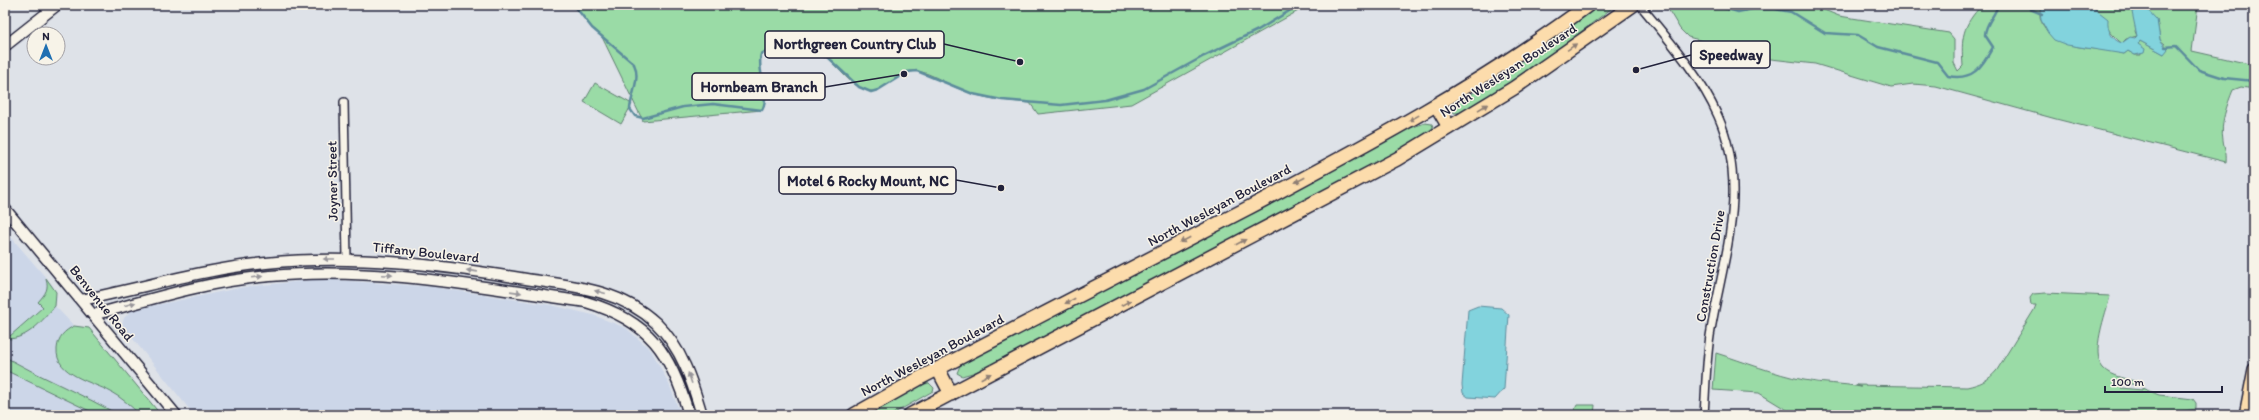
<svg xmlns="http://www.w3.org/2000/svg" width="2259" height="420" font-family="Itim,sans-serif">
<rect width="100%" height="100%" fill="#dee2e8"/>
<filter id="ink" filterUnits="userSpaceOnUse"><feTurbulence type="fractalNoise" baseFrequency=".025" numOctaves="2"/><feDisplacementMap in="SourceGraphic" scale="8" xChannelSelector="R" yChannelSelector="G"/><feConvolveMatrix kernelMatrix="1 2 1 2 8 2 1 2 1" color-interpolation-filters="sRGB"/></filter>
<g filter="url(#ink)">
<path fill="#ccd6e8" d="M5,234L9,239L11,237L53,286L57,298L55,306L74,326L89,328L161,415H5Z
M321,279L433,287L551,305L593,315L626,328L651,350L669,384L681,415H194L122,325L124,318L132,310L244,287Z"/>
<path fill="#9adba6" stroke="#5e7e70" d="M574,5H1309L1131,104L1038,114L1030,103C1007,101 983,99 962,90C948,85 932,73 917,71C899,68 885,93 870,91C840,87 827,34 783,44C776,46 767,48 761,54C756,71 771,95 762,110L643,121L601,35L587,23Z
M1598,5H1616L1532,69L1466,112L1454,113L1453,109L1458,103L1526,59L1558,32Z
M1671,5H1812L1839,16L1949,33L1954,39V63L1958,71L1963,66C1961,38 1962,26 1982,5H2043C2039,12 2039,18 2043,25C2060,54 2096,45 2124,54L2128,51L2135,55H2141L2138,44L2140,41L2164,54L2165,44L2160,40L2157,20L2145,8L2135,31L2137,36L2126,39L2122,43C2116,41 2094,12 2090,5H2128L2123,7L2198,5L2192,51L2254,65V89L2241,87L2233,90C2227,105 2220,123 2223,140C2224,149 2227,151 2226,162L2056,119L1936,86L1913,84L1891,87L1815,64L1771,59L1688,37L1680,29L1668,9Z
M595,83L632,104L621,124L584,102Z
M1425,123L1432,124L1433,127L1430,132L1411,145L986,369L962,376L957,373L961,363L1404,130Z
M46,278L56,292L55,306C42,321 28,339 7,339L5,333L10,336L43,307L38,302C46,293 49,289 46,278Z
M2046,293L2110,296C2106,314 2090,353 2103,368C2111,377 2128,379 2138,382L2141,385L2122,383L2121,388L2142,390V388L2159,395L2193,399L2196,403V409L2172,413V415H1795L1759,393L1713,390L1716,353C1745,362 1774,374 1804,380C1823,384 1842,383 1861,387L1856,385L1967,387C1980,384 1988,381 1997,370L2034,310L2036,305H2031L2030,298L2033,294Z
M74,326L89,328L161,415H140C131,406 122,398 111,392C93,382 55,375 57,349C58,337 64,331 74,326Z
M5,357C42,378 82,394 119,415H98L5,370Z
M929,383L934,388L933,391L891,415H869L916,386Z
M1577,405H1595L1594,415H1572Z"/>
<path fill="#82d3dd" stroke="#5c8c9c" d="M2043,5H2090L2108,19C2107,29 2111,40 2122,43L2130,37L2135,38L2137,36L2132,12L2145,7L2157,20L2160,40L2168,49L2164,54L2140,41L2138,44L2145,49L2144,53L2135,55L2128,51L2124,54L2067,45L2054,40L2048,33L2041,20L2040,10Z
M1478,306L1501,308L1509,315L1504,389L1495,399L1468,397L1463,393L1462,385L1468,310Z"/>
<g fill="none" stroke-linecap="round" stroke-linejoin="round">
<path stroke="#5c8c9c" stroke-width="2.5" d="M574,5L592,28L634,64C641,78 631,95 630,109L635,116L643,118L683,107L713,104L762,110C771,95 756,71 761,54L778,45L794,42L808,45L828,58L859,87L871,92L878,90L907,72L917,71L973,94L1002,100L1061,105L1105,100L1144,89L1204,56L1258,30L1299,5
M1714,5L1738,12L1753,9H1775L1791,12L1825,33L1858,35L1878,47L1937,62L1948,76C1973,81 1982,67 1993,47L1985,35C1985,24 1995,16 1998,5
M2028,5L2030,9L2042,14
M2165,47L2176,46L2199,70L2224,78L2254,81"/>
<g stroke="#22223b" stroke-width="10">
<path id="street" d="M1640,5C1668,39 1700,75 1718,116C1750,188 1723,258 1711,330C1706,358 1706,387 1704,415
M344,102L347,259"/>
</g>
<g stroke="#22223b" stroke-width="13">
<path id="secondary" d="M5,46L57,5
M5,209L176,415
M81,300C143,288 203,269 266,263C354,254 440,265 526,279C573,286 620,289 656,323C682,348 692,381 702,415
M93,315C152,299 209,281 270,276C376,266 481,287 586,302C650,321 671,353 689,415"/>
</g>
<g stroke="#22223b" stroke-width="14">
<path id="primary" d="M2245,415L2254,369"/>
</g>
<g stroke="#22223b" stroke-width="16">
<path id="highway" d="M1436,105L1449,127
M938,369L951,394
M854,415L920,378C1030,322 1139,265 1248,208C1365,146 1482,84 1588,5
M910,415L1397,159L1514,88L1633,5"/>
</g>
<use href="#street" stroke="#f7f3e8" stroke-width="7"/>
<use href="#secondary" stroke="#f7f3e8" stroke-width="10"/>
<use href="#primary" stroke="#fcdcac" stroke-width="11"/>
<use href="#highway" stroke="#fcdcac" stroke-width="13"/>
</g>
<defs><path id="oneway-solid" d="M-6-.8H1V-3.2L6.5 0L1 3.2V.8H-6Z"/></defs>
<g fill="#8f7f74">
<use href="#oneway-solid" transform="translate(1572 47) rotate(-35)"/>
<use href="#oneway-solid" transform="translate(1483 107) rotate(-32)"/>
<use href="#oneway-solid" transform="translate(1414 118) rotate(151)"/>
<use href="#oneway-solid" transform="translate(1300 180) rotate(152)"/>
<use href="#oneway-solid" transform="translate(1185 240) rotate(152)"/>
<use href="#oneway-solid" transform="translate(1241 242) rotate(-28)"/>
<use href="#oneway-solid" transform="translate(1070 301) rotate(152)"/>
<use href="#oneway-solid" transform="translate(1126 303) rotate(-28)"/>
<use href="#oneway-solid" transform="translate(986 376) rotate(-27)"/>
</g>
<g fill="#97959a">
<use href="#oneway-solid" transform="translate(329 259) rotate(-180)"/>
<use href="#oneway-solid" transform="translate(472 271) rotate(-172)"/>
<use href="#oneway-solid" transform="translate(387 275) rotate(3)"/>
<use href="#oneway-solid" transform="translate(257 277) rotate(-7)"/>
<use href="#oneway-solid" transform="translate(516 292) rotate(8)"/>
<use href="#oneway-solid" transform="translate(600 292) rotate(-166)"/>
<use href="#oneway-solid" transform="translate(130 304) rotate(-16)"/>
<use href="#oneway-solid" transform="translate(690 378) rotate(-109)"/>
</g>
</g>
<g text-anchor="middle" stroke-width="3" stroke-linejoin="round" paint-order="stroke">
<g font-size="14" fill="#22223b" stroke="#f7f3e8">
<text transform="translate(1508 70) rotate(-33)" y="5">North Wesleyan Boulevard</text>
<text transform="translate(332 181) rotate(-91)" y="5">Joyner Street</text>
<text transform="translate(1219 205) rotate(-28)" y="5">North Wesleyan Boulevard</text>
<text transform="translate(426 252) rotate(6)" y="5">Tiffany Boulevard</text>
<text transform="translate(1710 266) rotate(-80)" y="5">Construction Drive</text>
<text transform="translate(102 303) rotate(51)" y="5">Benvenue Road</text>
<text transform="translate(932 355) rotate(-28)" y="5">North Wesleyan Boulevard</text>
</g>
</g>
<path fill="none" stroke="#22223b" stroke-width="1.5" d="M1020 62L944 44M1636 70L1691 55M904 74L825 87M1001 188L956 180"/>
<g fill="#22223b" stroke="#f7f3e8" stroke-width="1.5">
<circle cx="1020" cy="62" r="4"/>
<circle cx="1636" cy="70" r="4"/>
<circle cx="904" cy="74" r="4"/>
<circle cx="1001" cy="188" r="4"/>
</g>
<g fill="#f7f3e8" stroke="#22223b" stroke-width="1.5">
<rect x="765" y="31" width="179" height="27" rx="4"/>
<rect x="1691" y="41" width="79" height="27" rx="4"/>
<rect x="692" y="73" width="133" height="27" rx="4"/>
<rect x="779" y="167" width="177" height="27" rx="4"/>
</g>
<g font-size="15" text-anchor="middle" font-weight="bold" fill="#22223b">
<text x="855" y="49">Northgreen Country Club</text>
<text x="1731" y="60">Speedway</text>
<text x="759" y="92">Hornbeam Branch</text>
<text x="868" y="186">Motel 6 Rocky Mount, NC</text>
</g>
<rect width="2259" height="420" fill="none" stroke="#f7f3e8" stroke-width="20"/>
<rect x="10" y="10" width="2239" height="400" fill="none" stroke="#22223b" stroke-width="1.5" filter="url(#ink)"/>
<g transform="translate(46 46)"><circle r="19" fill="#f7f3e8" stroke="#a29fa3"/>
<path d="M0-3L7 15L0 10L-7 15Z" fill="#1f6fb2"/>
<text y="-6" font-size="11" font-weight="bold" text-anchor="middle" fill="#22223b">N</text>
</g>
<path d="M2105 386v6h117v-6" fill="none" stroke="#22223b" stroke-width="2"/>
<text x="2111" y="386" font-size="12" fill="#22223b" stroke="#f7f3e8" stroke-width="3" paint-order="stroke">100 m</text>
</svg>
